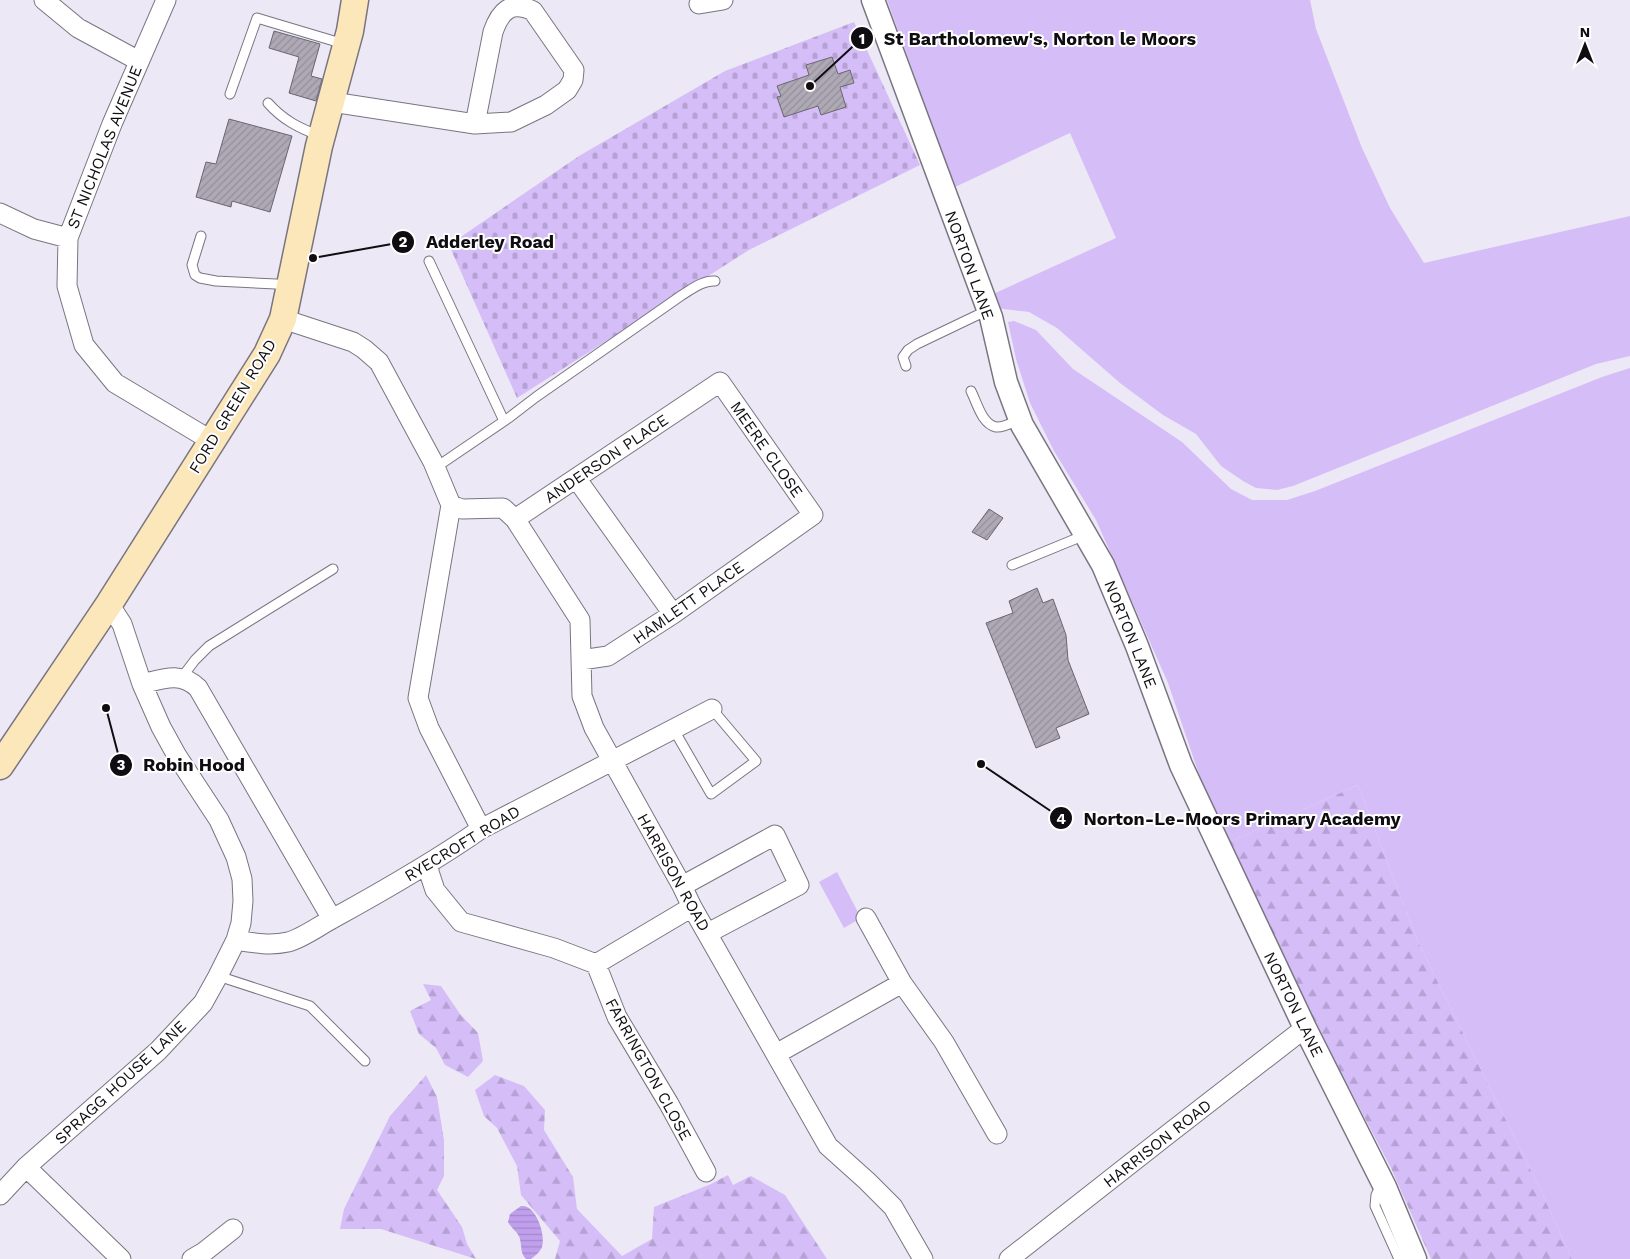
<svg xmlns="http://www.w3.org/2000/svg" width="1630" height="1259" font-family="'Work Sans',sans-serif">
<defs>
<pattern id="forest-firs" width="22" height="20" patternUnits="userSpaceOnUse" patternTransform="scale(1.25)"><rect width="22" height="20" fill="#d5bdf8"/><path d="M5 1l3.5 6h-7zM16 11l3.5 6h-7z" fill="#b6a1d4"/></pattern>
<pattern id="cemetery-stones" width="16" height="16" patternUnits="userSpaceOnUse" patternTransform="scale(1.25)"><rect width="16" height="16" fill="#d5bdf8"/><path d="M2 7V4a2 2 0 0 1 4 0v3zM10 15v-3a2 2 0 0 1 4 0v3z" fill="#b6a1d4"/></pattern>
<pattern id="water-rules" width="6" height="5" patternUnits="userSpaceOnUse" patternTransform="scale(1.25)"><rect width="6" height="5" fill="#c09fec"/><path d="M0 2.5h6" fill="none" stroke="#a488c9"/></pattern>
<pattern id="building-hatch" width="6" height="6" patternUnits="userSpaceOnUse" patternTransform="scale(1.25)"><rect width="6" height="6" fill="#aea9b5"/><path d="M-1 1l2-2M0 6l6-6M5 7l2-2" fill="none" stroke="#94909b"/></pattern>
</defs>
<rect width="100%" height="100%" fill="#ede8f5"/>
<path fill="#d5bdf8" d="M887,0H1310L1316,29L1362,148L1390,208L1424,263L1630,216V356L1596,364L1293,486L1277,490L1256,488L1243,481L1221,466L1196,434L1163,415L1120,383L1057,328L1029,312L995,308L991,295L1116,238L1070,133L955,187Z
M1014,321L1036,330L1073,369L1182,442L1231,489L1252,500H1287L1315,491L1602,377L1630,368V1259H1572L1541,1191L1418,942L1358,785L1227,843L1202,783L1168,683L1096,520L1054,451L1030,403L1016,359L1008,322Z
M837,872L861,918L844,928L819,882Z"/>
<path fill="url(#forest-firs)" d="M1358,785L1418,942L1541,1191L1572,1259H1431L1391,1168L1311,1016L1227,843Z
M423,984L441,986L460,1014L478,1033L483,1061L468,1077L445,1065L436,1048L419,1034L410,1011L431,1000Z
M426,1075L437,1097L444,1140V1176L437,1190L462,1227L467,1244L476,1259L381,1229H340L344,1209L390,1116Z
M495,1075L524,1086L545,1110L544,1130L573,1177L577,1209L622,1256L652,1239L654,1207L711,1184L728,1175L733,1185L751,1176L785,1195L827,1259H555L560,1241L521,1195L517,1166L497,1128L484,1116L475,1090Z"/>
<path fill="url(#cemetery-stones)" d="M854,22L920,165L749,250L517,398L449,245L579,156L725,71Z"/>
<path fill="url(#water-rules)" d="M521,1206C536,1204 546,1235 542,1247C540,1252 535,1256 531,1259H526C520,1253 522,1247 520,1239C519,1233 511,1228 508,1222L510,1214Z"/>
<path fill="url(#building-hatch)" stroke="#6a6671" d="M274,31L320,44L311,76L322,79L316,101L289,93L299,57L269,48Z
M832,57L838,74L850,70L854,83L840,87L846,107L821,115L818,106L784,117L777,97L781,96L777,86L809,75L806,65Z
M229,119L292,136L270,212L232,201L231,207L196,197L206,162L216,164Z
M989,509L1003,518L987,540L972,532Z
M1037,588L1043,603L1053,599L1066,635L1068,660L1089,714L1056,728L1060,738L1036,748L986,623L1013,613L1009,601Z"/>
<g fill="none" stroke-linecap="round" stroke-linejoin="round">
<g stroke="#797580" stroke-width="11">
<path id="service" d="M230,94L257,18L344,44
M268,103C283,120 299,128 320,136
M201,236L192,265L195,275L200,278L216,281L276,284L289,287
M429,261L504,421
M906,366L903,357L908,350L917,344L988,310
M971,391C977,403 982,424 996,427C1004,428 1013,422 1020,419
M435,468L510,417L536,397L682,295C692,289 703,280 715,281
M1012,565L1085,535
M182,677L195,660L209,646L333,569
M674,730L711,794L756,761L712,709
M218,976L310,1006L365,1061
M1381,1185L1376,1195L1375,1206L1399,1259"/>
</g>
<g stroke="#797580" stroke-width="21">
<path id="minor" d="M44,0L78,28L139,61
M166,0L112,124L68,238L67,286L84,345L115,383L212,441
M699,4L723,0
M332,102L475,124L511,122L546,105L567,90L573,80L574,70L533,11C510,0 500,12 493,32L475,124
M0,213L34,229L68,238
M283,319L353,342L364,349L379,362L433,462L451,505L418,698L429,728L481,829
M576,478L673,614
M451,505L462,509L503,508L515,519L580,620L582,696L594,728L682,886L692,907L828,1146L867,1181L893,1207L923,1259
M515,519L720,382L813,515L673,614L608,656L581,660
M142,684C162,679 181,671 198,688L332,919
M429,863V872L435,890L461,922L554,948L596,964L692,907
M682,886L775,835L799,885L708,933
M866,918L902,983L944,1042L997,1134
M236,940C254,943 270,946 288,942C301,939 319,926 332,919C383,891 434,862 481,829L712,709
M596,964L617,1017L669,1104L706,1172
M776,1054L902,983
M26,1167L121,1259
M0,1195L26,1167L158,1051L203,1003L218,976L236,940L241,923L243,901L242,879L236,857L219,820L177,756L161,727L142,684L122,624L109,604
M192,1259L204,1252L233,1229
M1009,1259L1167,1135L1305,1028"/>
</g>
<g stroke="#797580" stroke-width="25">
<path id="tertiary" d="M873,0L991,317L1006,382L1022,425L1103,565L1137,646L1181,765L1305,1028L1385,1187L1415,1259"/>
</g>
<g stroke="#797580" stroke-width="29">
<path id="secondary" d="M0,766L109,604L267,354L283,319L319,146L350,31L355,0"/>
</g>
<use href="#service" stroke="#fff" stroke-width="9"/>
<use href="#minor" stroke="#fff" stroke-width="19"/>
<use href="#tertiary" stroke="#fff" stroke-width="22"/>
<use href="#secondary" stroke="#fbe7b9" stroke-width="26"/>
</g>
<g text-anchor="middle" stroke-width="4" stroke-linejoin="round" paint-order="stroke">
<g font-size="16" fill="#0f0d11" stroke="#fff">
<text transform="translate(104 147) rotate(-68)" y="6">ST NICHOLAS AVENUE</text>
<text transform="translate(970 265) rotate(70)" y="6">NORTON LANE</text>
<text transform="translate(232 406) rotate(-59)" y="6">FORD GREEN ROAD</text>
<text transform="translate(767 449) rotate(55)" y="6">MEERE CLOSE</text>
<text transform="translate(606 458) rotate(-34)" y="6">ANDERSON PLACE</text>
<text transform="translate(688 602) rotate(-35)" y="6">HAMLETT PLACE</text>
<text transform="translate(1131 634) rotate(68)" y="6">NORTON LANE</text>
<text transform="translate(462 843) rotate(-31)" y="6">RYECROFT ROAD</text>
<text transform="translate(674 872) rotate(61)" y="6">HARRISON ROAD</text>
<text transform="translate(1294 1004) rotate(64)" y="6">NORTON LANE</text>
<text transform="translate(649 1069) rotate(61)" y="6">FARRINGTON CLOSE</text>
<text transform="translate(120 1082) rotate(-43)" y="6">SPRAGG HOUSE LANE</text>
<text transform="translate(1157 1143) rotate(-38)" y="6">HARRISON ROAD</text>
</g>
</g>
<path fill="none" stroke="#0f0d11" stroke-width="2" d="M810 86L862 38M313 258L403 242M106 708L121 765M981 764L1061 818"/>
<g fill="#0f0d11" stroke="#fff" stroke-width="2">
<circle cx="810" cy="86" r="5"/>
<circle cx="313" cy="258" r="5"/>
<circle cx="106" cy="708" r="5"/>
<circle cx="981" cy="764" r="5"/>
<circle cx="862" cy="38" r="12"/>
<circle cx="403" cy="242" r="12"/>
<circle cx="121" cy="765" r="12"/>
<circle cx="1061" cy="818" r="12"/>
</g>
<g font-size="15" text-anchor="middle" font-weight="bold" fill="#fff">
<text x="862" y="44">1</text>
<text x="403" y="247">2</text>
<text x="121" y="770">3</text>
<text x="1061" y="824">4</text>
</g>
<g font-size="18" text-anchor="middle" font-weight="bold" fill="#0f0d11" stroke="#fff" stroke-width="4" stroke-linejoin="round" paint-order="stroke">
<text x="1040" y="45">St Bartholomew's, Norton le Moors</text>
<text x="490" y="248">Adderley Road</text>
<text x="194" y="771">Robin Hood</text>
<text x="1242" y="825">Norton-Le-Moors Primary Academy</text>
</g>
<g transform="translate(1585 45)" stroke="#ffffff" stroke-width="4" paint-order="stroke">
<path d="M0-4L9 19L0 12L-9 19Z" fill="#0f0d11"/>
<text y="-8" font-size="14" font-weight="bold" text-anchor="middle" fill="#0f0d11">N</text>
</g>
</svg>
